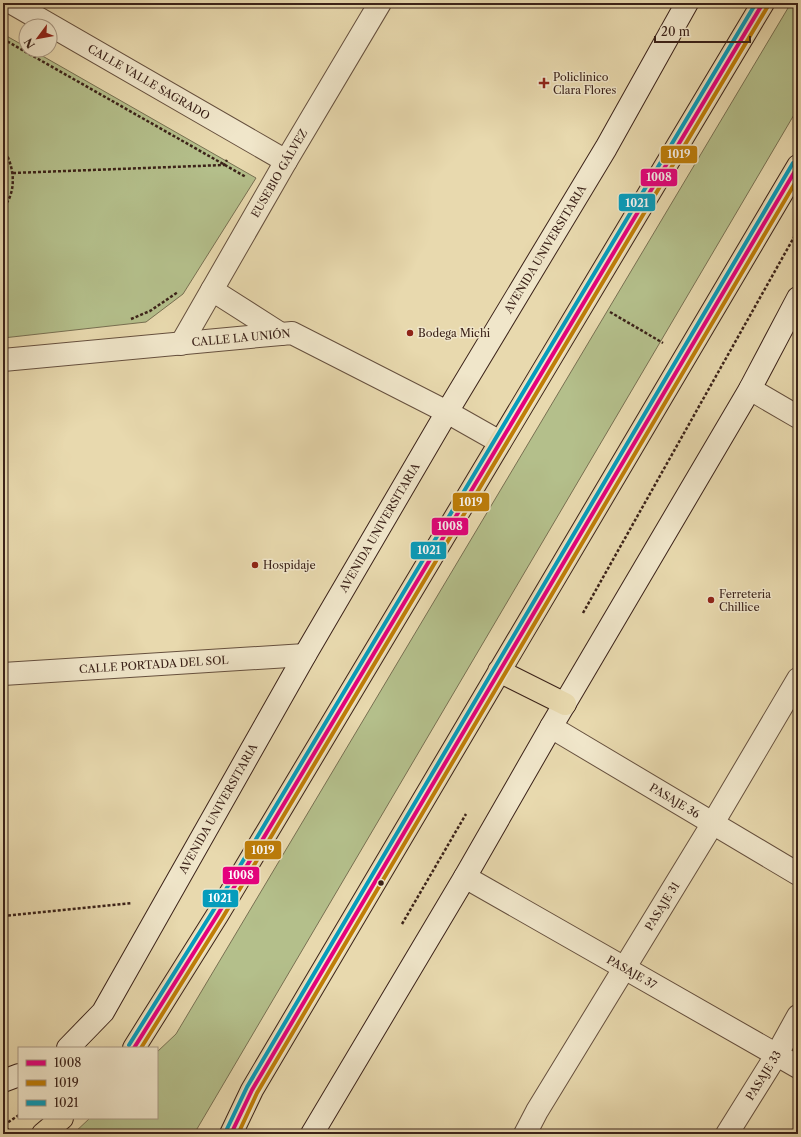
<svg xmlns="http://www.w3.org/2000/svg" width="801" height="1137" font-family="'Libre Caslon Text',serif">
<rect width="100%" height="100%" fill="#e8d9ae"/>
<filter id="stains"><feTurbulence type="fractalNoise" baseFrequency=".005" numOctaves="4"/><feColorMatrix values="0 0 0 0 .2 0 0 0 0 .09 0 0 0 0 .02 0 0 0 .5 -.17"/></filter>
<radialGradient id="worn" r=".72"><stop offset=".6" stop-color="#630" stop-opacity="0"/><stop offset="1" stop-color="#630" stop-opacity=".3"/></radialGradient>
<path fill="#b4bf8b" stroke="#787052" d="M791,3H798V108L194,1134H73L90,1118H157V1052L176,1034Z
M3,34L26,47V50H32L256,178L183,294L146,322L3,338Z"/>
<g fill="none" stroke-linecap="round" stroke-linejoin="round">
<g stroke="#66503e" stroke-width="24">
<g id="minor">
<path id="s1" d="M12,3L286,161"/>
<path d="M212,290L281,334"/>
<path id="s2" d="M181,344L286,161L380,3"/>
<path id="s3" d="M3,360L292,333L447,412L500,442"/>
<path d="M750,389L798,417"/>
<path id="s4" d="M3,674L305,655"/>
<path id="s5" d="M551,727L798,874"/>
<path id="s6" d="M465,877L798,1067"/>
<path id="s7" d="M525,1134L537,1111L713,823L798,679"/>
<path id="s8" d="M727,1134L777,1054L798,1016"/>
</g>
</g>
<g stroke="#3b2219" stroke-width="24">
<g id="secondary">
<path id="s9" d="M68,1048L103,1012L305,655L447,412L606,148L687,3"/>
<path d="M3,1081L19,1075"/>
<path d="M312,1134L465,877L551,727L750,389L798,298"/>
</g>
</g>
<g stroke="#3b2219" stroke-width="24">
<path id="primary" d="M499,671L565,704
M134,1048L218,914L763,3
M43,1134L62,1118
M231,1134L252,1090L798,166"/>
</g>
<path stroke="#3b2219" stroke-width="2.5" stroke-dasharray="3 2" stroke-linecap="butt" d="M3,39L246,177
M3,148C14,165 18,191 3,208
M13,173L224,165L227,160
M610,312L663,343
M131,319L150,311L178,292
M583,613L798,230
M3,916L132,903
M402,924L466,814
M3,1125L13,1134
M4,1125L19,1115"/>
<use href="#minor" stroke="#f0e6ca" stroke-width="22"/>
<use href="#secondary" stroke="#f0e6ca" stroke-width="22"/>
<use href="#primary" stroke="#e8d9ae" stroke-width="22"/>
<g stroke="#f0e6ca" stroke-width="7">
<path id="bus-1" d="M134,1048L218,914L763,3
M231,1134L252,1090L798,166"/>
</g>
<g stroke="#f0e6ca" stroke-width="7">
<path id="bus-2" d="M141,1048L223,917L768,6
M238,1134L257,1093L798,178"/>
</g>
<g stroke="#f0e6ca" stroke-width="7">
<path id="bus-3" d="M129,1045L213,911L756,3
M226,1131L247,1087L793,163"/>
</g>
<use href="#bus-1" stroke="#e5007d" stroke-width="4"/>
<use href="#bus-2" stroke="#bf7e08" stroke-width="4"/>
<use href="#bus-3" stroke="#069cbc" stroke-width="4"/>
</g>
<g fill="#8f2418" stroke="#f0e6ca" stroke-width="1.5">
<path d="M542 77h4v4h4v4h-4v4h-4v-4h-4v-4h4z"/>
<circle cx="410" cy="333" r="4"/>
<circle cx="255" cy="565" r="4"/>
<circle cx="711" cy="600" r="4"/>
</g>
<circle fill="#3b2219" stroke="#f0e6ca" stroke-width="1.5" cx="381" cy="883" r="3.5"/>
<g text-anchor="middle" stroke-width="3" stroke-linejoin="round" paint-order="stroke">
<g font-size="11" fill="#3b2219" stroke="#f0e6ca" text-anchor="start">
<text x="553" y="81">Policlinico<tspan x="553" dy="13">Clara Flores</tspan></text>
<text x="418" y="337">Bodega Michi</text>
<text x="263" y="569">Hospidaje</text>
<text x="719" y="598">Ferreteria<tspan x="719" dy="13">Chillice</tspan></text>
</g>
<g font-size="11" fill="#3b2219" stroke="#f0e6ca">
<text dy="4" stroke="none"><textPath href="#s1" startOffset="158">CALLE VALLE SAGRADO</textPath></text>
<text dy="4" stroke="none"><textPath href="#s2" startOffset="197">EUSEBIO GÁLVEZ</textPath></text>
<text dy="4" stroke="none"><textPath href="#s9" startOffset="932">AVENIDA UNIVERSITARIA</textPath></text>
<text dy="4" stroke="none"><textPath href="#s3" startOffset="239">CALLE LA UNIÓN</textPath></text>
<text dy="4" stroke="none"><textPath href="#s9" startOffset="608">AVENIDA UNIVERSITARIA</textPath></text>
<text dy="4" stroke="none"><textPath href="#s4" startOffset="151">CALLE PORTADA DEL SOL</textPath></text>
<text dy="4" stroke="none"><textPath href="#s5" startOffset="144">PASAJE 36</textPath></text>
<text dy="4" stroke="none"><textPath href="#s9" startOffset="284">AVENIDA UNIVERSITARIA</textPath></text>
<text dy="4" stroke="none"><textPath href="#s7" startOffset="266">PASAJE 31</textPath></text>
<text dy="4" stroke="none"><textPath href="#s6" startOffset="192">PASAJE 37</textPath></text>
<text dy="4" stroke="none"><textPath href="#s8" startOffset="69">PASAJE 33</textPath></text>
</g>
</g>
<g stroke="#f0e6ca" stroke-width="1.5">
<rect x="660" y="145" width="38" height="19" rx="4" fill="#bf7e08"/>
<rect x="640" y="168" width="38" height="19" rx="4" fill="#e5007d"/>
<rect x="618" y="193" width="38" height="19" rx="4" fill="#069cbc"/>
<rect x="452" y="492" width="38" height="20" rx="4" fill="#bf7e08"/>
<rect x="431" y="517" width="38" height="19" rx="4" fill="#e5007d"/>
<rect x="410" y="541" width="37" height="19" rx="4" fill="#069cbc"/>
<rect x="244" y="840" width="38" height="20" rx="4" fill="#bf7e08"/>
<rect x="222" y="866" width="38" height="19" rx="4" fill="#e5007d"/>
<rect x="202" y="889" width="37" height="19" rx="4" fill="#069cbc"/>
</g>
<g font-size="11" text-anchor="middle" font-weight="bold" fill="#fff">
<text x="679" y="158">1019</text>
<text x="659" y="181">1008</text>
<text x="637" y="207">1021</text>
<text x="471" y="506">1019</text>
<text x="450" y="530">1008</text>
<text x="429" y="554">1021</text>
<text x="263" y="854">1019</text>
<text x="241" y="879">1008</text>
<text x="220" y="902">1021</text>
</g>
<rect width="801" height="1137" fill="none" stroke="#e8d9ae" stroke-width="16"/>
<rect x="4" y="4" width="793" height="1129" fill="none" stroke="#3b2219" stroke-width="2"/>
<rect x="8" y="8" width="785" height="1121" fill="none" stroke="#3b2219"/>
<rect x="18" y="1047" width="140" height="72" fill="#f0e6ca" stroke="#a89883"/>
<rect x="26" y="1060" width="20" height="6" fill="#e5007d" stroke="#a89883"/>
<text x="54" y="1067" font-size="12" fill="#3b2219">1008</text>
<rect x="26" y="1080" width="20" height="6" fill="#bf7e08" stroke="#a89883"/>
<text x="54" y="1087" font-size="12" fill="#3b2219">1019</text>
<rect x="26" y="1100" width="20" height="6" fill="#069cbc" stroke="#a89883"/>
<text x="54" y="1107" font-size="12" fill="#3b2219">1021</text>
<g transform="translate(38 38) rotate(238)"><circle r="19" fill="#f0e6ca" stroke="#a89883"/>
<path d="M0-3L7 15L0 10L-7 15Z" fill="#8f2418"/>
<text y="-6" font-size="11" font-weight="bold" text-anchor="middle" fill="#3b2219">N</text>
</g>
<path d="M655 36v6h95v-6" fill="none" stroke="#3b2219" stroke-width="2"/>
<text x="661" y="36" font-size="12" fill="#3b2219" stroke="#f0e6ca" stroke-width="3" paint-order="stroke">20 m</text>
<rect width="100%" height="100%" filter="url(#stains)"/>
<rect width="100%" height="100%" fill="url(#worn)"/>
</svg>
